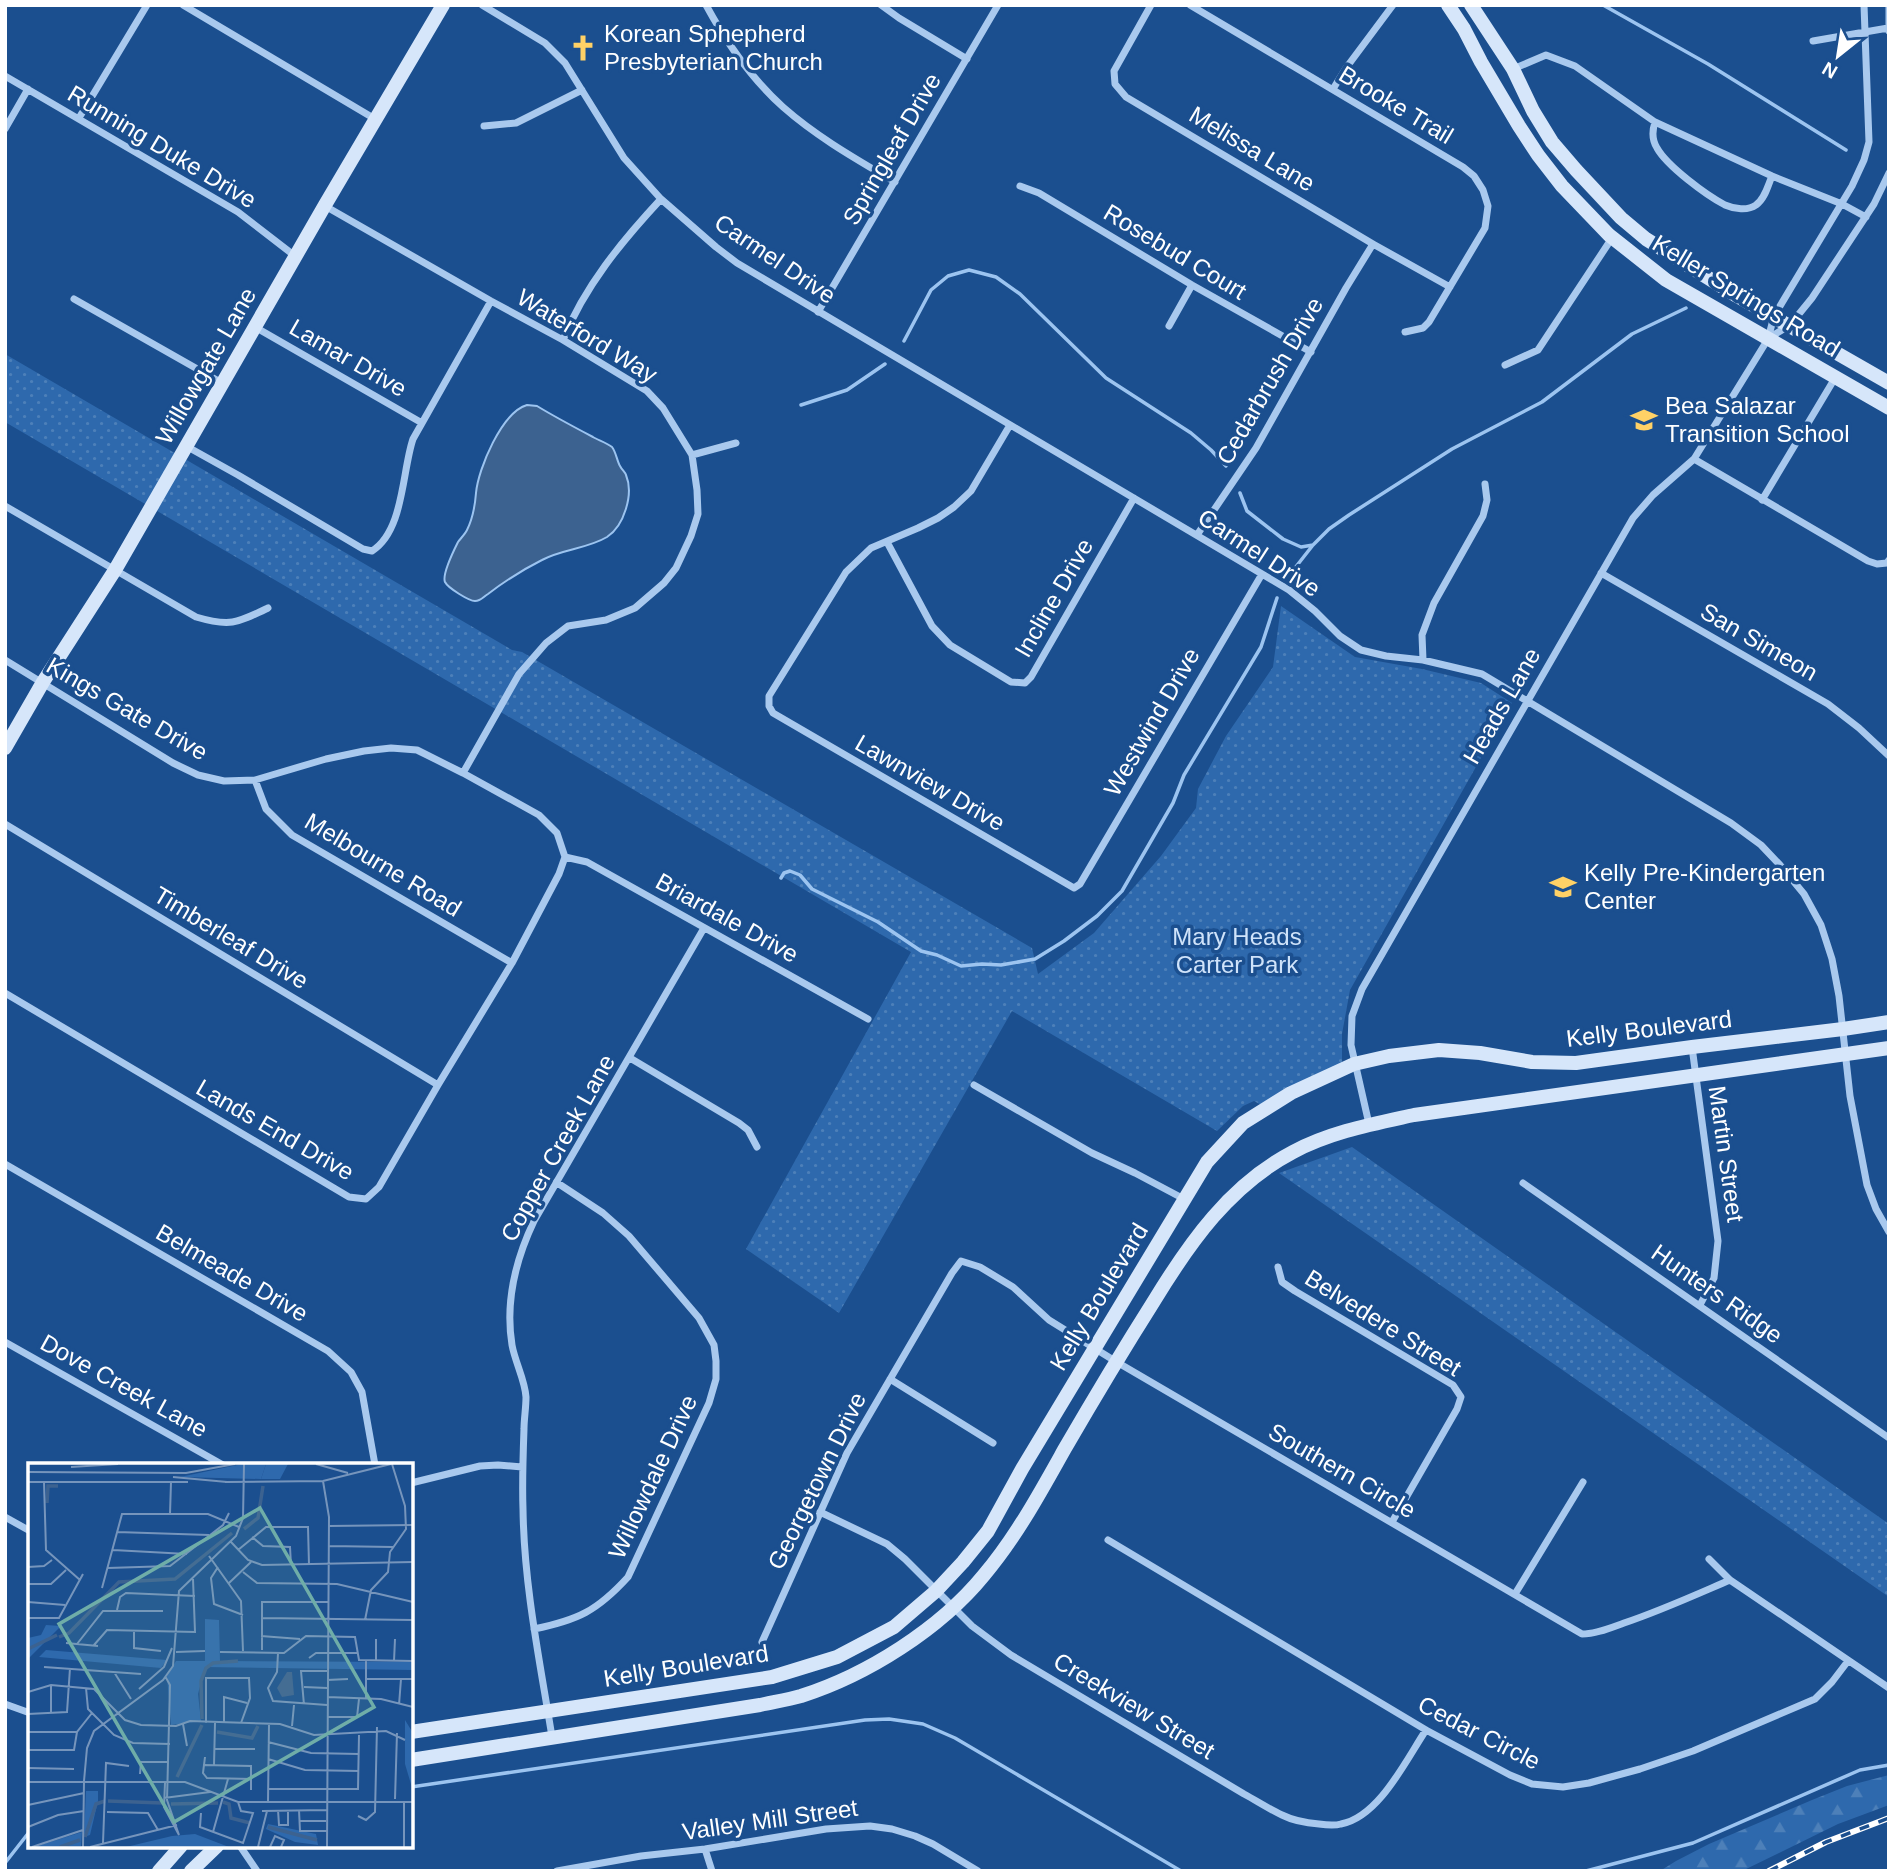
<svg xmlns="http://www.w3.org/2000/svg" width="1894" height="1876" font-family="Arial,sans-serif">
<defs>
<pattern id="green-dots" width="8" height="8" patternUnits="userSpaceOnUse" patternTransform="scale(1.75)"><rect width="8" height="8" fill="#2e69ad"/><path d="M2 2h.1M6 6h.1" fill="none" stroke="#4d80b9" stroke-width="1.8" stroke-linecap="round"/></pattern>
<pattern id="forest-firs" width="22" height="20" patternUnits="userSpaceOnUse" patternTransform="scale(1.75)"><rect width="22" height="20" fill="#2e69ad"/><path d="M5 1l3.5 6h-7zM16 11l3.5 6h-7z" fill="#4d80b9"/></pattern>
</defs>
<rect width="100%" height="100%" fill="#1b4f8f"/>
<path fill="url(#green-dots)" d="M5,354L512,650L522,652L1032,948L1038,974L1094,933L1161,856L1196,808L1198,789L1226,736L1273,667L1281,606L1355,657L1422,669L1481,683L1512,703L1350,990L1342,1034V1063L1263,1106L1254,1101L1243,1106L1217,1131L1012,1011L839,1313L746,1249L911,952L5,422Z
M1352,1147L1889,1524V1597L1279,1173Z"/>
<path fill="url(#forest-firs)" d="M1889,1775V1805L1838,1824L1742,1871H1660L1676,1861L1709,1844L1812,1800L1847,1786Z"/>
<path fill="#3c6290" stroke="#9cc4f0" stroke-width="2" d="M527,405L537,406C555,417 574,427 593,437C598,440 607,443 612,447C616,452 617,461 620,466C622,470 625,472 626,475C634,494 624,526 607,537C587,549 562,549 542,560C522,570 505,581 488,594C483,597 481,601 475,601C469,601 448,588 445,582C442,575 454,550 458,542C461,538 465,534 467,530C473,518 475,506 476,493C478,469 502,412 527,405Z"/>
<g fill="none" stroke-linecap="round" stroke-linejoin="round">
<path stroke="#9cc4f0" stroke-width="3.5" d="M1603,5L1708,64L1846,150
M904,341L931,290L948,276L969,270L996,277L1020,294L1106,378L1191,433L1211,450L1226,466
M801,405L847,390L885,364
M1240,493L1247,511L1283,539L1301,547L1313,545
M1291,573L1313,545L1329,529L1349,515L1452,449L1542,402L1632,334L1686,308
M781,878L784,873L790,871L800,875L812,889L878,922L921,951L937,955L961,966L982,964L1001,965L1035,959L1064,941L1097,916L1122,891L1173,803L1184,775L1261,647L1277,598
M411,1787L865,1720L889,1719L923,1724L955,1738L1181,1871
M5,1863L30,1831
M1586,1871L1693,1843L1860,1770L1889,1765"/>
<path stroke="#a9c9ee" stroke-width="7" d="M183,5L375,119
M482,5L545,43L565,63L624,158L661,199L716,247L737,263L1289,590L1315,611L1340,636L1361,650L1386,656L1423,660L1482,674L1731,823L1761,845L1780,865L1804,894L1821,925L1832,959L1839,996L1850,1096L1867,1185L1876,1209L1889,1232
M706,5C726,42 752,79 783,107C817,137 856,159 895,182
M881,5L899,18L967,59
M1151,5L1114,71L1115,84L1126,97L1373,244L1450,287
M1190,5L1463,167L1474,176L1483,190L1488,206L1485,228L1429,322L1423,328L1405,332
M1889,5V31
M1813,41L1888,28
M1513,69L1546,55L1575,66L1655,122L1772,176L1842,204L1866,217
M5,76L238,212L295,256
M1333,89L1346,68L1393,5
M79,118L147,5
M1655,122C1652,131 1652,140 1657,148C1667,166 1706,195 1725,205C1734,209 1748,211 1756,205C1765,199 1768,185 1772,176
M484,126L516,123L582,90
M5,129L28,89
M1020,186L1039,193L1192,285L1311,352
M325,206L491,301L563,340L647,391L663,408L692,455L697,490L698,514L691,536L676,568L664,583L635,608L606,620L568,626L546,643L519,674L463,773
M74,299L222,383
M818,312L998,5
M1169,326L1192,285
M255,327L422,423
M1769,338L1790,325L1812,298L1874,204L1889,173
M563,340C584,287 622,241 661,199
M1505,365L1538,350L1612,238
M1010,425L971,491L954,507L938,518L918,528L871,548L846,572L769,696V706L773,713L1074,888L1080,884L1262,574
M186,446L238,475L363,549L372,551C404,531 402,471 413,439L491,301
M692,455L736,443
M1694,459L1868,561L1877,564L1887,563L1889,560
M1762,500L1835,378
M5,506L196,617C230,627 237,623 268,608
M1197,535L1256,448L1346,288L1373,244
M887,542L932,626L950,645L1011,682L1025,683L1031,677L1134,498
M1601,573L1828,704L1859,728L1889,756
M5,660L173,763L198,775L224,781L255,780L326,759L364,751L391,748L417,750L463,773L539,815L557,833L565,857
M1423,660L1422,635L1434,603L1483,516L1487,500L1485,484
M255,780L266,809L292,835L512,963
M5,824L438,1085
M565,857L587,862L868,1019
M5,993L349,1197L366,1199L379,1187L438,1085L512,963L559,874L565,857
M1692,1047L1718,1241L1714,1278L1700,1305
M630,1058L739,1123L748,1130L757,1147
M974,1085L1092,1153L1135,1173L1184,1199
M1369,1124L1351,1045L1352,1016L1362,989L1633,518L1653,495L1694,459L1768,339L1774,316L1852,186L1864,160L1869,142L1864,5
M5,1164L328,1351L351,1372L362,1392L375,1465
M1523,1183L1889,1438
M1278,1267L1282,1282L1295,1291L1453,1385L1461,1397L1457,1409L1392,1522
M5,1342L223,1465
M890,1379L993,1443
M411,1483L480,1466L498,1465L522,1467
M820,1512L887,1544L905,1559L972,1626L1011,1655L1244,1794C1257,1801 1269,1809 1282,1815C1294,1821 1306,1823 1319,1824C1326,1825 1334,1826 1341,1824C1379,1817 1406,1760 1426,1730
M5,1517L30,1531
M1108,1540L1426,1730L1510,1775L1532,1784L1563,1787L1589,1783L1640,1769L1693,1751L1815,1699L1832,1682L1848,1661
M1709,1559L1730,1580L1889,1688
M1515,1594L1583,1482
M534,1629C578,1620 597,1611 628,1577L709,1403L716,1379V1361L714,1345L699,1318L629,1236L603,1213L556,1182
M762,1642L847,1453L952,1273L961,1261L980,1267L1013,1287L1049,1320L1115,1361L1582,1634C1596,1634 1610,1628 1624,1623C1660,1611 1695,1595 1730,1580
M5,1704L30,1713
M552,1737C540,1662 524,1586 523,1509C522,1483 523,1456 524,1429C524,1419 526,1408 526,1397C525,1380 515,1362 512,1345C505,1302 515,1261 534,1221L704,928
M240,1846L257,1871
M705,1849L712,1871
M557,1871L641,1856L705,1849L826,1829L870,1826L892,1829L915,1836L933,1844L978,1871"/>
<path stroke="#d6e6fa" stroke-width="14" d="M1448,5L1464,29L1481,62L1519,126L1538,155L1562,186L1609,235L1666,280L1889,408
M1471,5L1513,69L1533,111L1552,142L1576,170L1621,218L1646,239L1737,296L1889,383
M5,748L43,682L115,570L325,205L443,5
M411,1732L772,1677L837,1657L894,1627L936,1591L963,1562L988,1531L1022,1469L1207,1162L1243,1123L1291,1093L1354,1064L1389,1056L1439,1050L1480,1053L1532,1062L1576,1063L1692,1047L1843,1029L1889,1022
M411,1760L760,1705C773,1702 787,1700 801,1696C867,1675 940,1629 984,1575C1016,1537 1040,1493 1064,1450C1093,1400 1123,1350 1154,1301C1190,1242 1230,1185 1293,1152C1330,1132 1373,1124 1414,1115L1889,1048
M159,1871L181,1846
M191,1871L217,1846"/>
<g stroke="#fff" stroke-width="6">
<path id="rail" d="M1769,1871L1826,1842L1889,1818"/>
</g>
<use href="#rail" stroke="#1b4f8f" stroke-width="3.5" stroke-dasharray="10" stroke-linecap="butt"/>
</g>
<defs>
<g id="church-bare" transform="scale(2.1)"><path d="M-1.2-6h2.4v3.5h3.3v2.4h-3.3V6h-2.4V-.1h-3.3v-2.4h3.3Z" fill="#ffd166" stroke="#1b4f8f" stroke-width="2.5" paint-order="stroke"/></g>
<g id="school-bare" transform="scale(2.1)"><path d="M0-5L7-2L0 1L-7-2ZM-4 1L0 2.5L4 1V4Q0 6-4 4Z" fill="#ffd166" stroke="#1b4f8f" stroke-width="2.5" paint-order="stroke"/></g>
</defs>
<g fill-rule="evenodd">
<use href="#church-bare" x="583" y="48"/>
<use href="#school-bare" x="1644" y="420"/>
<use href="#school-bare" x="1563" y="887"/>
</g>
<g text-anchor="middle" stroke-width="7" stroke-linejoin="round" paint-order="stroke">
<g font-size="24" fill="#fff" stroke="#1b4f8f" text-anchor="start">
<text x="604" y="42">Korean Sphepherd<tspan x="604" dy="28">Presbyterian Church</tspan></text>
<text x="1665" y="414">Bea Salazar<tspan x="1665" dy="28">Transition School</tspan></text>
<text x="1584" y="881">Kelly Pre-Kindergarten<tspan x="1584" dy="28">Center</tspan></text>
</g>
<g font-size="24" fill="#fff" stroke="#1b4f8f">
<text transform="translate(1396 105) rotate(31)" y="8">Brooke Trail</text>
<text transform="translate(162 147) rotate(31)" y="8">Running Duke Drive</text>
<text transform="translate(892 149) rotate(-60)" y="8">Springleaf Drive</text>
<text transform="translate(1252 149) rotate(31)" y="8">Melissa Lane</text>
<text transform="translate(1175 252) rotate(31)" y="8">Rosebud Court</text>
<text transform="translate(775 259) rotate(34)" y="8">Carmel Drive</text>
<text transform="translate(1746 296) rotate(31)" y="8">Keller Springs Road</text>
<text transform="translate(587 336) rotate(31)" y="8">Waterford Way</text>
<text transform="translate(348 358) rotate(30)" y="8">Lamar Drive</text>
<text transform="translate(206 366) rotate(-60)" y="8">Willowgate Lane</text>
<text transform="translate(1270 381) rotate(-60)" y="8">Cedarbrush Drive</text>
<text transform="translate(1259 553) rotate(33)" y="8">Carmel Drive</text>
<text transform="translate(1054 598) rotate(-60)" y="8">Incline Drive</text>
<text transform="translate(1759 642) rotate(30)" y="8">San Simeon</text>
<text transform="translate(1502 706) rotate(-60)" y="8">Heads Lane</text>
<text transform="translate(127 709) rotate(30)" y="8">Kings Gate Drive</text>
<text transform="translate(1152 722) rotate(-60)" y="8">Westwind Drive</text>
<text transform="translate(930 783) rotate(30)" y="8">Lawnview Drive</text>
<text transform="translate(383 865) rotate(31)" y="8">Melbourne Road</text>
<text transform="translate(727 918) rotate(29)" y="8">Briardale Drive</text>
<text transform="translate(231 938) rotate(31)" y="8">Timberleaf Drive</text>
<text transform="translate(1649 1029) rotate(-7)" y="8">Kelly Boulevard</text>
<text transform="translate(275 1130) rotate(30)" y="8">Lands End Drive</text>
<text transform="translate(558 1148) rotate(-61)" y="8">Copper Creek Lane</text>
<text transform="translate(1726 1154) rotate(82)" y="8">Martin Street</text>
<text transform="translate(232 1273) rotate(30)" y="8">Belmeade Drive</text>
<text transform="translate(1717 1294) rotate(35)" y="8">Hunters Ridge</text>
<text transform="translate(1099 1297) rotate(-59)" y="8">Kelly Boulevard</text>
<text transform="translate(1383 1323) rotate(32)" y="8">Belvedere Street</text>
<text transform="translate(124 1386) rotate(29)" y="8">Dove Creek Lane</text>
<text transform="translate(1342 1471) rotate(30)" y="8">Southern Circle</text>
<text transform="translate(653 1477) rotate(-65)" y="8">Willowdale Drive</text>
<text transform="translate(817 1481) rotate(-64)" y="8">Georgetown Drive</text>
<text transform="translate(686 1666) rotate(-9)" y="8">Kelly Boulevard</text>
<text transform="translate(1134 1706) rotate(31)" y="8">Creekview Street</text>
<text transform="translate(1479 1733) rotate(27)" y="8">Cedar Circle</text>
<text transform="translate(770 1820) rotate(-8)" y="8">Valley Mill Street</text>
</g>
<g font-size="24" fill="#cfe3fa" stroke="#1b4f8f">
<text x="1237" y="945">Mary Heads<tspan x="1237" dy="28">Carter Park</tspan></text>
</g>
</g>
<g transform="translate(28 1463)">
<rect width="385" height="385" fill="#1b4f8f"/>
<path d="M214,1H238L233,16L152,14ZM177,156L191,157L192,198L385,199V207L177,204L170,231L173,258L143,262L139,213L148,198H177ZM18,162L33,163L0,196V175L13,172ZM18,187L139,197L133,205L11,194ZM58,328H70V338L62,372L56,374ZM240,361L288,371L290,382L267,379L238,366ZM54,369L53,383L6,384ZM167,371L201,384H98L144,373Z" fill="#2e69ad"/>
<path d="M238,1H260L252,16H233ZM377,257L385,270V328L377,301Z" fill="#2e69ad"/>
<path d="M259,209H264L266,232L254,234L249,225Z" fill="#3c6290"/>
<path fill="none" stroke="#3c6290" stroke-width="3.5" d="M19,40L20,23H30M216,66L230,55L235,23M31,174L41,170L91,119L147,116L204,70M0,186L29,172M174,256L173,218L178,205L185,200L210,198M189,269L224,275L230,263M149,314L174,262M80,338L134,340M195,339L201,341L203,355L222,360M143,341L190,340M240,364L289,377M57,374L68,341L77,338M32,384L52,377"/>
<path fill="none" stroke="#7695bc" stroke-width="2" d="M288,1L320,10M43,4L90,1M0,9L158,10L207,1M145,14L199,19M295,18L301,54L299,384M0,19H160M16,19L18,87L52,117M197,19L295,18L363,1M142,51L143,19M301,63L385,62M89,69L181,72M224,74L235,83L262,84L263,102M203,79L220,97L234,102L385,99M301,83L365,84M85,87L159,91M210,87L238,64H280L281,102M181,93L213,138L215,188M0,104L16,103L24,97M190,104L183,115L186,141L215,152M80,105L142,103L195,62L201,50M215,109L229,120L309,121L385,139M201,120L223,99M0,121H23L38,107M74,125L94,51H180L211,64M0,139L37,142M89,147L92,134L98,130L167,133M0,155H31L55,111M234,155L385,157M337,157L343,127L360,109L362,89L378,66L377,43L364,1M106,167V185L133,188M233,173L272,176M38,180L70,183M49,181L75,148H135M66,182L79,167L167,169L165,116M234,187V139H300M148,189L177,188M192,189L256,190L278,173L327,174L331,197L385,198M250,190L249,209L240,225L245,238L299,242M281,195L288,190H329M338,198V236M348,198V176M366,198L367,176M16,204L113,211M86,209L103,236M338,216H385M299,217L320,216M23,222V251M276,224L299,225M58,225L60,246L86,272L105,280L142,281M111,226L136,204L144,185M0,229L23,222L66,226L97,257L113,262L148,263L162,258L252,261L286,272L358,268L377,277M299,234L353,236L385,244M276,242L273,208H299M371,242L373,216M0,251L39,249L42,205M299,254H329L331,236M178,260V215H221L222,235L213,260M196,260V234L219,240M155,261L159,283M264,263L266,242M0,269H49M240,279L283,290L331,291M186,286H227M0,287H46L49,269L64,250M177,294L175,310L179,315L224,316M240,296L277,307L331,308M175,302L223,303V327M186,302L187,260M0,305L46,306M112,311L113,299H139M56,318L59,285L66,268L135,217L145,203L151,128L208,73L215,55L216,1M0,319H157L210,339H385M137,320L136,344L151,372L139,337L142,222L137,213M240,326H330L331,272M136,335L182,329M367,336L369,270M240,339L241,261M376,340V384M0,342L56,330M250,347L251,362H260V347M271,347L272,368H299M234,348L299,347M79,349L120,350L130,367M173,350L172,364L215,380L225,350L213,348L210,339M330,353L338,357L347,349L349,264M271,358H298M0,364L30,352L56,348M185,369L200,316M75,380L78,300L101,303M4,384L55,367M55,384L56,319M62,384L149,362M230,384L239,348M242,384L247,373L256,377L253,384"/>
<path fill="#6fada8" fill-opacity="0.15" stroke="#6fada8" stroke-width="3.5" d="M232,45L346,244L146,359L31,161Z"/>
<rect width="385" height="385" fill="none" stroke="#fff" stroke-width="3.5"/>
</g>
<rect width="1894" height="1876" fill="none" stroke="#ffffff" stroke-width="14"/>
<g transform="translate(1838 56) rotate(210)" stroke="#1b4f8f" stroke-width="5" paint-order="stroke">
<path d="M0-5L12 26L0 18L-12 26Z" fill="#ffffff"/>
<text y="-10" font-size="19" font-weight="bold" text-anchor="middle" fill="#ffffff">N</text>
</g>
</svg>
